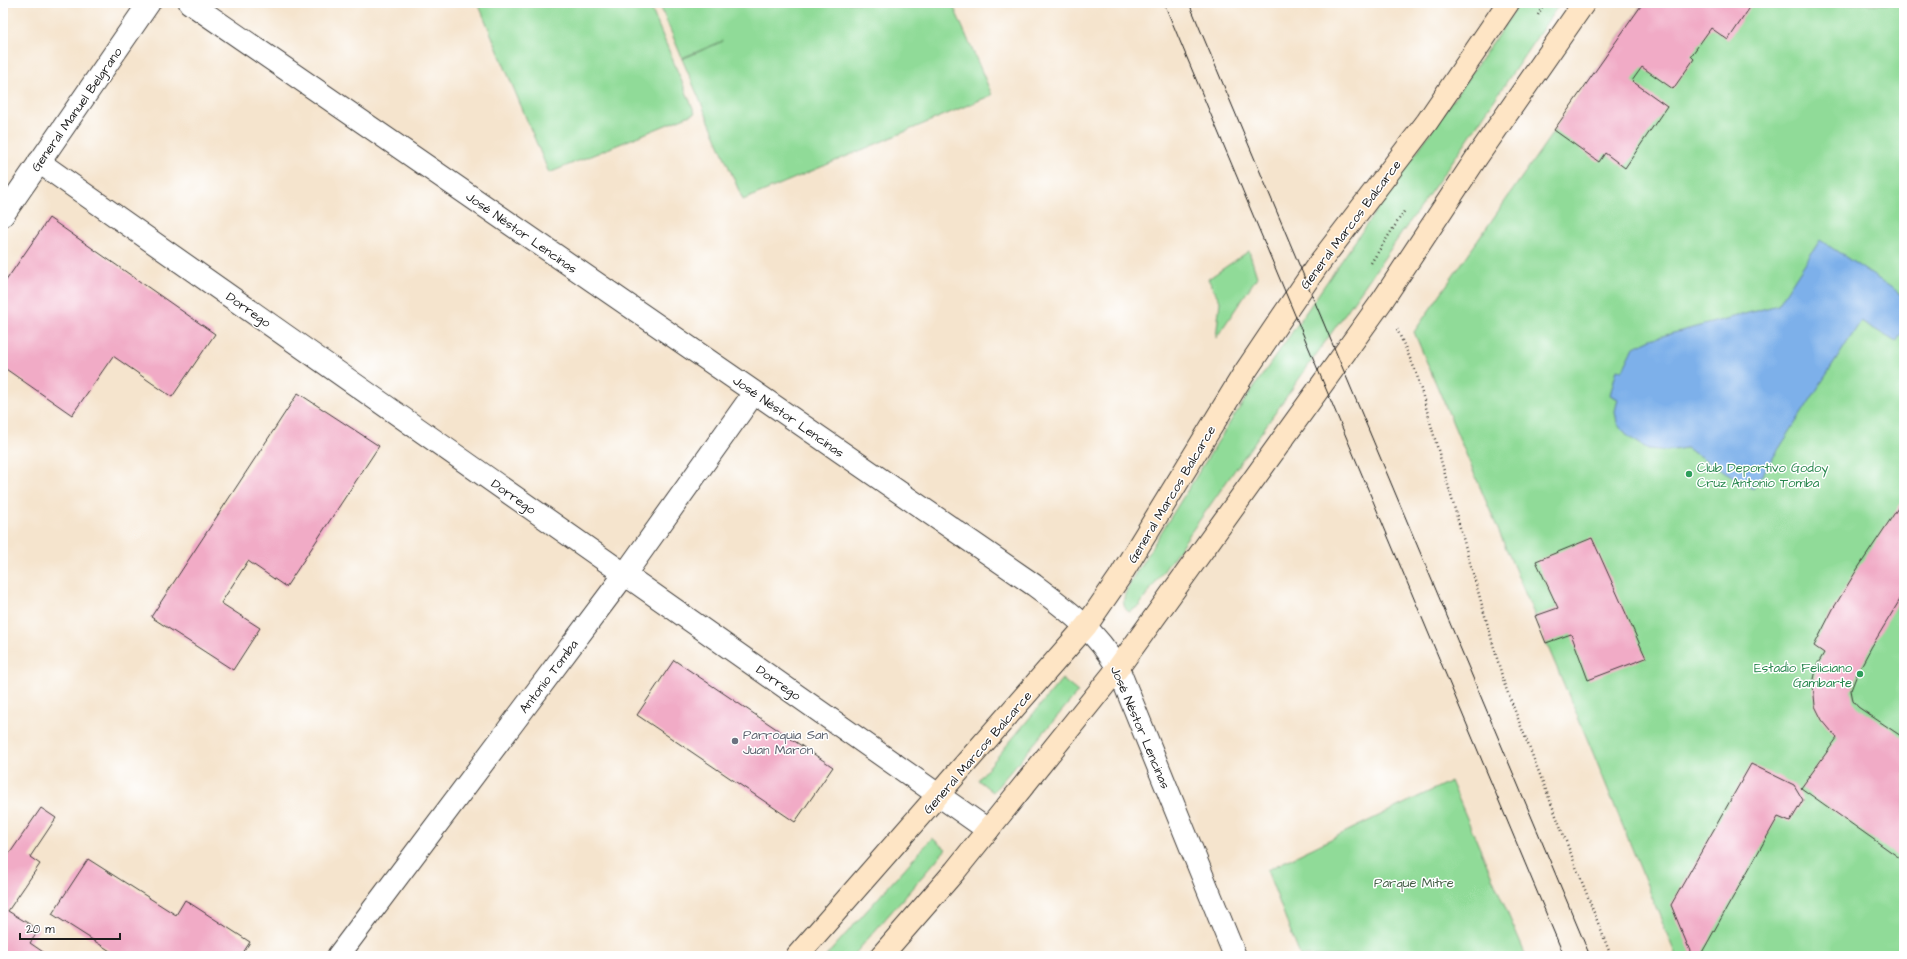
<svg xmlns="http://www.w3.org/2000/svg" width="1907" height="959" font-family="'Architects Daughter',sans-serif">
<rect width="100%" height="100%" fill="#fff"/>
<filter id="ink" filterUnits="userSpaceOnUse"><feTurbulence type="fractalNoise" baseFrequency=".025" numOctaves="2"/><feDisplacementMap in="SourceGraphic" scale="8" xChannelSelector="R" yChannelSelector="G"/><feConvolveMatrix kernelMatrix="1 2 1 2 8 2 1 2 1" color-interpolation-filters="sRGB"/></filter>
<filter id="wash" filterUnits="userSpaceOnUse"><feTurbulence type="fractalNoise" baseFrequency=".012" numOctaves="4" result="noise"/><feDisplacementMap in="SourceGraphic" scale="16" xChannelSelector="R" yChannelSelector="G"/><feGaussianBlur stdDeviation="0.9" result="paint"/><feColorMatrix in="noise" values="0 0 0 0 0 0 0 0 0 0 0 0 0 0 0 0 0 1.4 0 .05"/><feComposite in="paint" operator="in"/></filter>
<g filter="url(#wash)">
<rect width="100%" height="100%" fill="#f5e4cd"/>
<path fill="#90db98" stroke="#567c5a" d="M478,3H649L695,113L549,173Z
M659,3H952L992,95L743,200L682,59L723,41L682,58Z
M1520,3H1560L1461,149L1139,606L1129,612C1116,603 1130,585 1135,574L1234,416Z
M1643,3L1904,4V956H1676L1591,748L1414,332Z
M1249,251L1257,277L1216,338L1220,301L1208,279Z
M1062,679L1078,692L993,792L978,780Z
M1451,781L1526,956H1300L1267,870Z
M932,838L946,849L853,956H826Z"/>
<path fill="#7db0ea" stroke="#4c6683" d="M1820,240L1904,296V330L1896,342L1861,321L1753,489L1686,448L1667,451L1648,449L1629,437L1617,423L1615,411L1618,399L1610,395L1617,369L1623,370L1634,347L1651,339L1778,305Z"/>
<g id="blocks">
<path fill="#f1abc6" d="M1643,3H1753L1728,40L1711,28L1691,56L1694,59L1673,89L1642,67L1632,81L1667,106L1625,168L1605,153L1599,162L1554,130Z
M49,218L215,334L172,397L113,356L72,415L3,367V285Z
M298,393L379,446L286,587L248,561L221,603L260,628L233,670L151,617Z
M1904,499V593L1872,646L1858,672L1851,690L1853,701L1858,707L1904,738V861L1801,788L1837,738L1822,720L1815,706L1813,684L1817,665L1824,653L1814,646L1833,609L1858,568Z
M1592,538L1646,658L1588,680L1571,634L1546,643L1535,616L1558,608L1536,561Z
M674,660L833,767L795,822L637,715Z
M1751,764L1794,785L1803,800L1790,822L1778,817L1700,956H1692L1671,905Z
M41,808L56,818L30,857L40,864L8,911L39,930L30,943L49,956H3V863Z
M88,859L176,915L185,900L250,942L241,956H217L211,952L209,956H118L52,914Z"/>
</g>
</g>
<g filter="url(#ink)">
<use href="#blocks" fill-opacity="0" stroke="#3d3a37" stroke-width="1"/>
<g fill="none" stroke-linecap="round" stroke-linejoin="round">
<g stroke="#3d3a37" stroke-width="24">
<path id="minor" d="M39,162L988,830
M1118,668L1235,956"/>
</g>
<g stroke="#3d3a37" stroke-width="24">
<path id="tertiary" d="M190,3L1034,585C1070,612 1094,629 1118,668
M3,215L149,3
M338,956L625,574L754,393"/>
</g>
<g stroke="#3d3a37" stroke-width="24">
<path id="secondary" d="M797,956L1086,626L1119,578L1243,375L1280,320L1317,266L1427,122L1508,3
M881,956L955,871L1118,668L1382,301L1477,157L1584,3"/>
</g>
<path stroke="#3d3a37" stroke-width="2.5" stroke-dasharray="1 3" stroke-linecap="butt" d="M1538,15L1544,3
M1371,263L1405,210
M1397,329L1416,372L1504,683L1611,956"/>
<use href="#minor" stroke="#fff" stroke-width="22"/>
<use href="#tertiary" stroke="#fff" stroke-width="22"/>
<use href="#secondary" stroke="#fee5c5" stroke-width="22"/>
<path stroke="#1c1c1c" stroke-width="1" d="M1164,3L1564,956
M1189,3L1590,956"/>
</g>
</g>
<g fill="#2e9e5b" stroke="#fff" stroke-width="1.5">
<circle cx="1689" cy="474" r="4"/>
<circle cx="1860" cy="674" r="4"/>
</g>
<circle fill="#6b7280" stroke="#fff" stroke-width="1.5" cx="735" cy="741" r="4"/>
<g text-anchor="middle" stroke-width="3" stroke-linejoin="round" paint-order="stroke">
<g font-size="13" fill="#1c1c1c" stroke="#fff">
<text transform="translate(76 109) rotate(-55)" y="5">General Manuel Belgrano</text>
<text transform="translate(1350 224) rotate(-53)" y="5">General Marcos Balcarce</text>
<text transform="translate(522 232) rotate(35)" y="5">José Néstor Lencinas</text>
<text transform="translate(249 309) rotate(35)" y="5">Dorrego</text>
<text transform="translate(789 416) rotate(35)" y="5">José Néstor Lencinas</text>
<text transform="translate(1171 494) rotate(-59)" y="5">General Marcos Balcarce</text>
<text transform="translate(514 496) rotate(35)" y="5">Dorrego</text>
<text transform="translate(548 676) rotate(-53)" y="5">Antonio Tomba</text>
<text transform="translate(779 682) rotate(35)" y="5">Dorrego</text>
<text transform="translate(1141 727) rotate(67)" y="5">José Néstor Lencinas</text>
<text transform="translate(977 752) rotate(-49)" y="5">General Marcos Balcarce</text>
</g>
<g font-size="13" fill="#27864d" stroke="#fff" text-anchor="start">
<text x="1697" y="472">Club Deportivo Godoy<tspan x="1697" dy="15">Cruz Antonio Tomba</tspan></text>
<text x="1852" y="672" text-anchor="end">Estadio Feliciano<tspan x="1852" dy="15">Gambarte</tspan></text>
</g>
<g font-size="13" fill="#5b616d" stroke="#fff" text-anchor="start">
<text x="743" y="739">Parroquia San<tspan x="743" dy="15">Juan Maron</tspan></text>
</g>
<g font-size="13" fill="#455f47" stroke="#fff">
<text x="1414" y="887">Parque Mitre</text>
</g>
</g>
<rect width="1907" height="959" fill="none" stroke="#fff" stroke-width="16"/>
<path d="M20 933v6h100v-6" fill="none" stroke="#1c1c1c" stroke-width="2"/>
<text x="26" y="933" font-size="12" fill="#1c1c1c" stroke="#ffffff" stroke-width="3" paint-order="stroke">20 m</text>
</svg>
